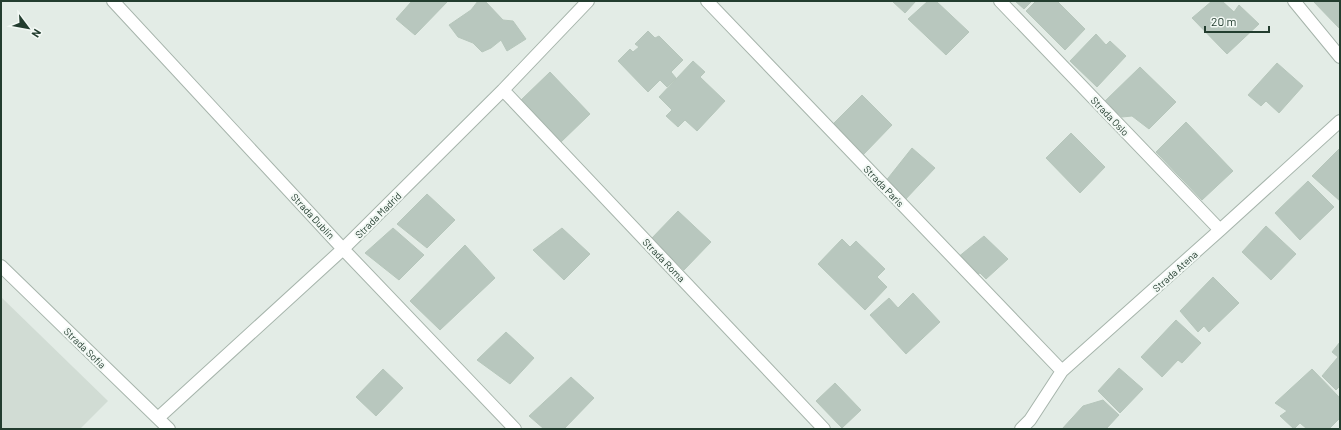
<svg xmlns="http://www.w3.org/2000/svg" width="1341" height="430" font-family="Barlow,sans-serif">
<rect width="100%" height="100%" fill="#e3ece6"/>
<path fill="#d1dcd4" d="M1,297L108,401L80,429H1Z"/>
<path fill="#b8c7be" stroke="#b6c6bb" d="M412,1H448L415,35L396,19Z
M478,1H485L503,20L513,21L526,39L507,51L501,40L491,48L482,52L473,43L458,37L449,25L471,10Z
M892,1H916L905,13Z
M928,1H936L969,32L946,55L908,19Z
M1015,1H1032L1024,9Z
M1036,1H1057L1085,29L1065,50L1026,11Z
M1212,1H1222L1234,12L1239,5L1259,24L1227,54L1192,18Z
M1313,1H1340V29Z
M648,31L655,38L659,36L683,60L671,72L676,78L667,87L660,80L648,92L618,61L630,49L633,52L639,47L635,44Z
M1096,34L1106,45L1110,41L1126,56L1097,87L1070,61Z
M693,61L705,72L700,77L725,101L697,131L685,120L678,127L666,116L672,110L659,97Z
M1277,63L1303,86L1279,113L1266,101L1261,106L1248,95Z
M1140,67L1176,102L1149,129L1132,116L1122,117L1104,102Z
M550,72L590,114L561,142L521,100Z
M862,95L892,125L862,156L832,125Z
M1186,122L1233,171L1202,200L1156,152Z
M1071,133L1105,167L1080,193L1046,158Z
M912,148L935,168L903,202L885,182Z
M1340,148V201L1312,176Z
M1308,181L1334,207L1300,240L1275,213Z
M427,194L455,220L427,248L397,224Z
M678,211L711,242L684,270L651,239Z
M1266,226L1296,254L1271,280L1242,252Z
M393,228L424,255L399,280L365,253Z
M562,228L590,254L564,280L533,250Z
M984,236L1008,259L986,279L980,273L975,275L957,258Z
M842,239L850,247L856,241L885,269L877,277L887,287L865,310L818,264Z
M465,245L495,278L440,330L410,301Z
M1213,277L1239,303L1209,332L1204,326L1198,332L1180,311Z
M913,293L940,322L906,354L870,315L889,298L898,308Z
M1176,320L1201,343L1182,363L1178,360L1162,377L1141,357Z
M506,332L534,358L510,384L477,360Z
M1340,342V386L1336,390L1322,376L1338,357L1332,352Z
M1119,368L1143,389L1120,413L1098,391Z
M383,369L403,388L376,416L356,397Z
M1312,369L1340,398V418L1329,429H1307L1300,423L1294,429L1280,416L1287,411L1275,403Z
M571,377L594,398L564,429H544L529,416Z
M835,383L861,410L842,428L816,401Z
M1103,400L1119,415L1106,429H1062L1083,406Z"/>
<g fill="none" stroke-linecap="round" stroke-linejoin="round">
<g stroke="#a6b4ab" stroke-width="14">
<path id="street" d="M113,1L343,249L515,429
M707,1L1062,371
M1000,1L1220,230
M1294,1L1340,57
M503,90L824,429
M1,266L169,429
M158,418L343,249L503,90L588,1
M1021,429L1030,420L1062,371L1220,230L1340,121"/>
</g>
<use href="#street" stroke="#fff" stroke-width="12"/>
</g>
<g text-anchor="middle" stroke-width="4" stroke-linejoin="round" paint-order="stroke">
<g font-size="10" fill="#233d2f" stroke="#f3f9f5">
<text transform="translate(1110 116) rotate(46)" y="4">Strada Oslo</text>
<text transform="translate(884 186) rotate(46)" y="4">Strada Paris</text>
<text transform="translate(378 215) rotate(-45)" y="4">Strada Madrid</text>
<text transform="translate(313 216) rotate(47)" y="4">Strada Dublin</text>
<text transform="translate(664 260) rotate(46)" y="4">Strada Roma</text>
<text transform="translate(1175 271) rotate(-42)" y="4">Strada Atena</text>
<text transform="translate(85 348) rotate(44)" y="4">Strada Sofia</text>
</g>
</g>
<rect width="1341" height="430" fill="none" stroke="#233d2f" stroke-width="4"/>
<g transform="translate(28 28) rotate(122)" stroke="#f3f9f5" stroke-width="3" paint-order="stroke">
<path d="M0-3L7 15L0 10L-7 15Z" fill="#233d2f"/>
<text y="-6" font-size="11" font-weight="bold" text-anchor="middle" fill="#233d2f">N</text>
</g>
<path d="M1205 26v6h64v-6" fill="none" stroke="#233d2f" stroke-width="2"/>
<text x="1211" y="26" font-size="12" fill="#233d2f" stroke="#f3f9f5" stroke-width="3" paint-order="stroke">20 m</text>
</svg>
